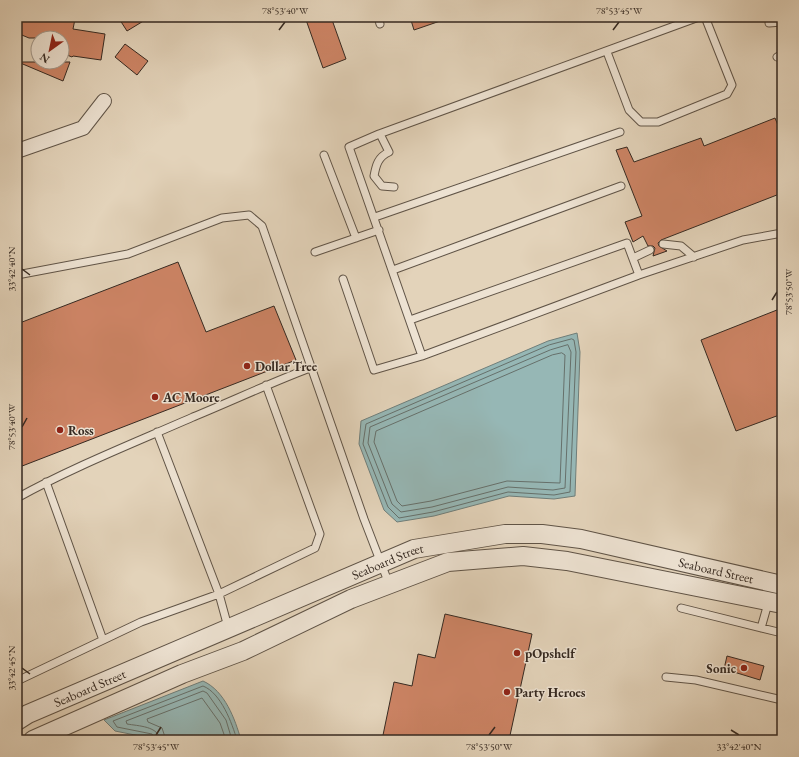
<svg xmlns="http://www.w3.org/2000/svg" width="799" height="757" font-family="'EB Garamond',serif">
<rect width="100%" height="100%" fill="#e3d3ba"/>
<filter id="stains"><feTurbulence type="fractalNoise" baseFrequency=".005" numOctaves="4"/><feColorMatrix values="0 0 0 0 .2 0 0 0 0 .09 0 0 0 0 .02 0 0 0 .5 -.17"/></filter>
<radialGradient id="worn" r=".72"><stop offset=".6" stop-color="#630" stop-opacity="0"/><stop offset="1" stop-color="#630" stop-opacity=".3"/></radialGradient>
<path fill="#96b7b5" stroke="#6f7e7a" d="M577,333L580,352L575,496L554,499L509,496L434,516L397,522L384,510L359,444L361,421L548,341Z
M203,681C225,691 235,719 241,740H160L115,731L104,720Z"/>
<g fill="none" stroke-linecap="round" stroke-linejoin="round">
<path stroke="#66706b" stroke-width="1" d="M572,339L574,340L576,352L570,492L554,495L508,492L433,512L399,518L388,507L363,444L366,424L549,345Z
M568,345L571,352L565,488L553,490L508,487L432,507L401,512L392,504L368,443L370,427L550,350Z
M562,353L565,355L560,483L507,481L431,501L402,506L397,501L374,442L376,431L552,355Z
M155,740L152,734L117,727L113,721L203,686C221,693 232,723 237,740
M160,740C159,726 138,726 127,724L126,721L203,691L207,693L226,720L232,740
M166,740L162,728L148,722L147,719L202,698L220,723L226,740"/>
</g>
<path fill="#cd8465" stroke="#352921" d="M17,17H65L75,19L73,29L105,34L101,60L73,56L72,57L62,53V38H29L17,33Z
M118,17H150L127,31Z
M305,17H331L346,59L323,68Z
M410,17H446V19L414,30Z
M125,44L148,61L137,75L115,57Z
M18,62H70L63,81Z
M775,118L782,135V151L778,153L782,164V193L661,240L658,243L659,246L667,251L653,256L655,248L653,246H648L643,236L633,242L625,222L642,216L616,150L627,147L634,162L701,138L704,146Z
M178,262L206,332L274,306L296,360L17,468V324Z
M782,308V414L736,431L701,340Z
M445,614L532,634L509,740H382L394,682L412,686L418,654L435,658Z
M727,656L764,666L760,680L724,669Z"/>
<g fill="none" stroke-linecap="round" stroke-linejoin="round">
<g stroke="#605447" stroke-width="9">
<path id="service" d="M378,17L380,24
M769,23L782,22
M607,52L629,110L641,122H658L727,94L732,85L705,17
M777,57L782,54
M380,134L389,152C378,157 376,165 374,176L382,186L394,187
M324,155L356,238
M375,217L620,132
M663,244L681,246L694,257
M315,252L379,230
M633,258L650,250
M393,270L621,186
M17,275L128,254L222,218L249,215L262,226L364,519L389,584
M343,279L374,370L422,356L349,147L379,134L699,17
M410,320L627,243L639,275
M422,356L639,275L743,240L782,233
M157,432L219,594L228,627
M46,482L103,640
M17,498C73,467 134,443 193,417C232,401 270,383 310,368
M681,608L782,633
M761,628L767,607V602
M666,677L696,680L782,700
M17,681L141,622L219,594L315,548L320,534L266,385"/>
</g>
<g stroke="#605447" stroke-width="16">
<path id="minor" d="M17,151L83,128L104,101"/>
</g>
<g stroke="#605447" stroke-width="20">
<g id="tertiary">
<path id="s1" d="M17,721L28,714L414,549L505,534H542L581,539L782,585"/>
<path d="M33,740L182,674L243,651L351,599L448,562L523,556L567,561L782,604"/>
</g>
</g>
<use href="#service" stroke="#ede2d2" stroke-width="7"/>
<use href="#minor" stroke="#ede2d2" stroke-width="14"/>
<use href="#tertiary" stroke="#ede2d2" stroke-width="18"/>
</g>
<path fill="none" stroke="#352921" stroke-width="1.5" d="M279,30L285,22M613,30L619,22M22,269L30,275M772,300L777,292M22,427L27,418M22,668L30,674M731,730L739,735M156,735L161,727M489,735L495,727"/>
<g fill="#8f2418" stroke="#ede2d2" stroke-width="1.5">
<circle cx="247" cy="366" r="4"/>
<circle cx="155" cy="397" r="4"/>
<circle cx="60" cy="430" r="4"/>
<circle cx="517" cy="653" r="4"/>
<circle cx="744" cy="668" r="4"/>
<circle cx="507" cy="692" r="4"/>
</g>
<g text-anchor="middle" stroke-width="3" stroke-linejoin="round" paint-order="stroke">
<g font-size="13" font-weight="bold" fill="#352921" stroke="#ede2d2" text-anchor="start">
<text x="255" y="371">Dollar Tree</text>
<text x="163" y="402">AC Moore</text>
<text x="68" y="435">Ross</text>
<text x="525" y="658">pOpshelf</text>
<text x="736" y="673" text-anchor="end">Sonic</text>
<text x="515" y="697">Party Heroes</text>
</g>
<g font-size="13" fill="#352921" stroke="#ede2d2">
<text dy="5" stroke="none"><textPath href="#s1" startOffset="404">Seaboard Street</textPath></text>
<text dy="5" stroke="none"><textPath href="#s1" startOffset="740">Seaboard Street</textPath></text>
<text dy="5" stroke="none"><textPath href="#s1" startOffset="80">Seaboard Street</textPath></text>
</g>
</g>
<rect width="799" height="757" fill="none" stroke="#e3d3ba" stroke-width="44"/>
<g transform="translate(50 50) rotate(213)"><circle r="19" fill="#ede2d2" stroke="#a3988b"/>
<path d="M0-3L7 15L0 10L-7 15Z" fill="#8f2418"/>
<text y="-6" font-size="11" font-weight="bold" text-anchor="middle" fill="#352921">N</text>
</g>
<rect x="22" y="22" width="755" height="713" fill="none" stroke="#352921" stroke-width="1.5"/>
<g font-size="10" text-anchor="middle" fill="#352921">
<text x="285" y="14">78°53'40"W</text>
<text x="619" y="14">78°53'45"W</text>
<text transform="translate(11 269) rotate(-90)" y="4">33°42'40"N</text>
<text transform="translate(788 292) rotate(-90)" y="4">78°53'50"W</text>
<text transform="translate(11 427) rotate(-90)" y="4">78°53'40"W</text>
<text transform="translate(11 668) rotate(-90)" y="4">33°42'45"N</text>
<text x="156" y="750">78°53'45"W</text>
<text x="489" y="750">78°53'50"W</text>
<text x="739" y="750">33°42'40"N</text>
</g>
<rect width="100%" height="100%" filter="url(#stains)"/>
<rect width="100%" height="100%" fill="url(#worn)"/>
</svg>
